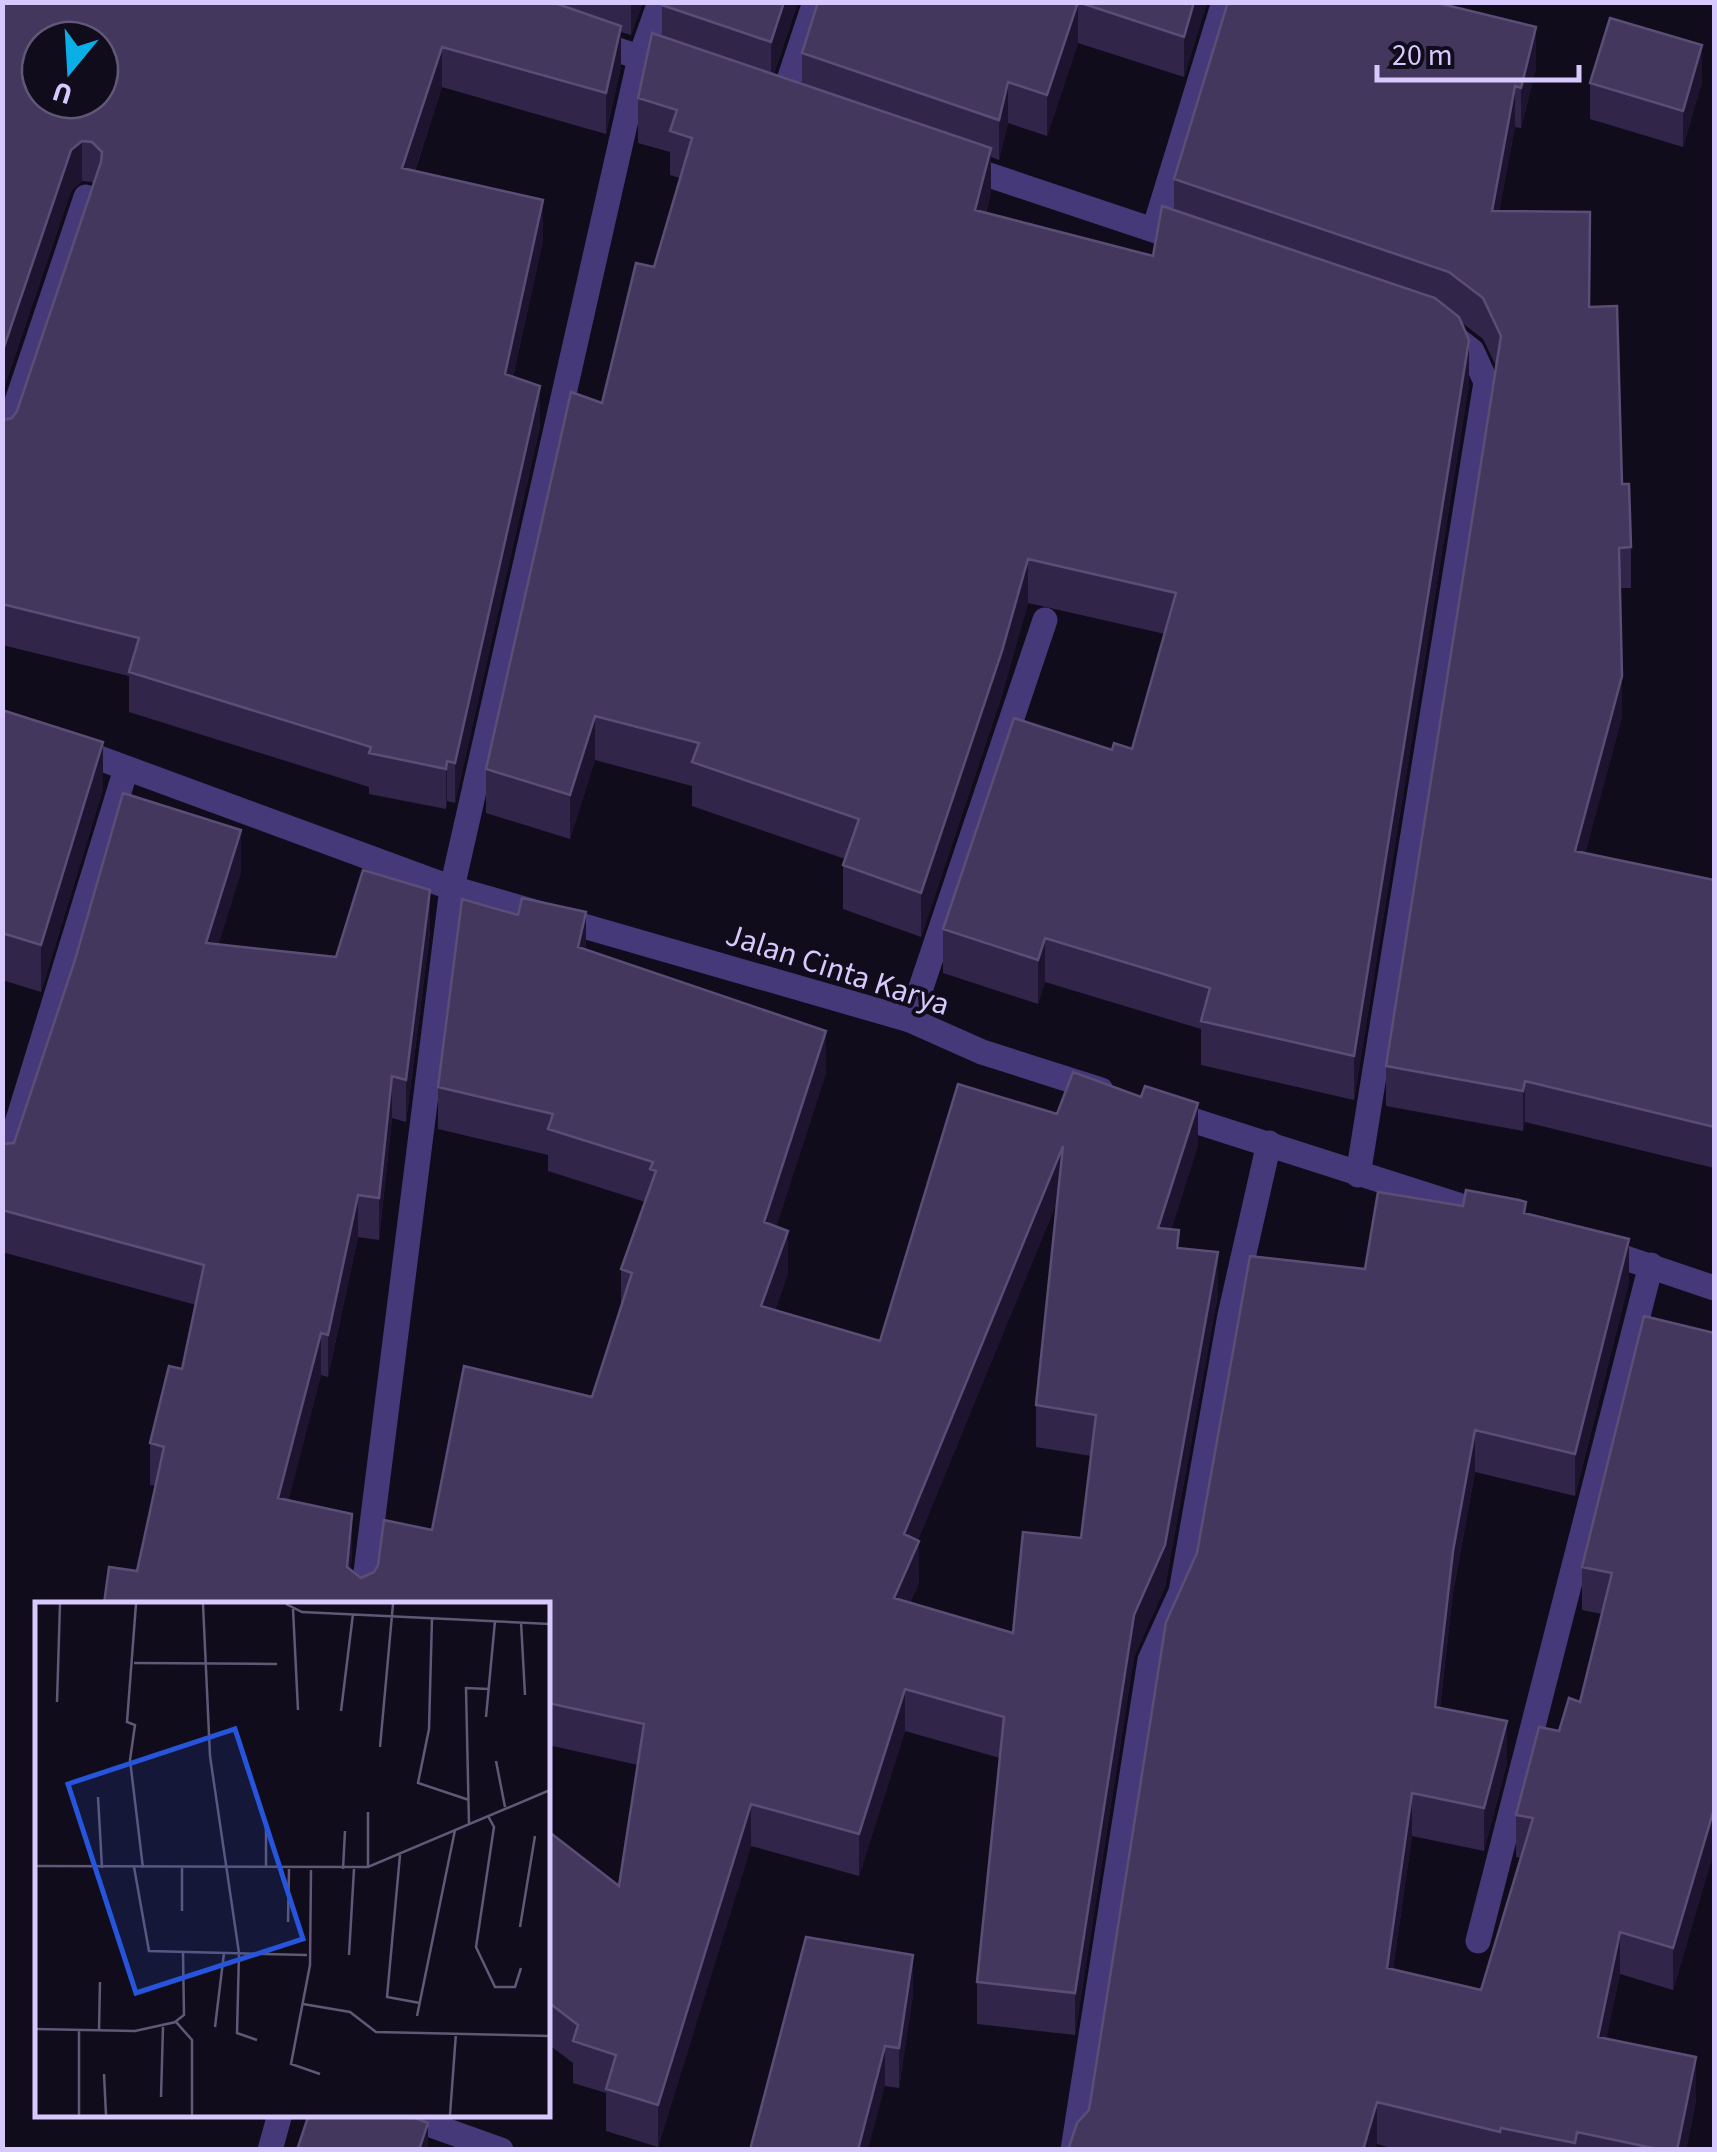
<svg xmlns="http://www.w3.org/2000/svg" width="1717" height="2152" font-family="'Source Sans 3',sans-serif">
<rect width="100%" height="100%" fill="#110c1c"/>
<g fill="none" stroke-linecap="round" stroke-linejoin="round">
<path stroke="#463979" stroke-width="25" d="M400,2114L501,2150"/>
<path stroke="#463979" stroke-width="25" d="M589,40L679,71
M781,104L815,2
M959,165L1186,241
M1154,230L1224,2
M2,446L86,197
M910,1020L1045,620
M2,1172L126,769
M1358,1175L1486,382L1472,351L1442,328
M362,1604L452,888L640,58L660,2
M1478,1941L1651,1265
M270,2150L280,2114
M1073,2150L1150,1660L1181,1592L1230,1315L1269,1143"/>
<path stroke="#463979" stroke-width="25" d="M72,748L452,888L910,1020L982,1052L1101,1090
M1167,1112L1486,1214
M1596,1248L1714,1288"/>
</g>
<path fill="#32254a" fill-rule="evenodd" d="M2,2H643L631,35L621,32V66L606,134L442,87L415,171L543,240L513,377L540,426L455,803L447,801L446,809L369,794V787L129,712V676L2,645V420L12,418L17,411L94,184L92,182L82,181L71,191L2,394Z
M662,2H798L774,74L802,83V53L818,2H1207L1184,77L1078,43L1047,136L1008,123L999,160L991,157V192L986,213L1153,256L1174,210V179L1536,68L1521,128L1515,127L1499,211L1589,307L1622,484L1631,547V588H1620L1622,717L1585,853L1714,880V1168L1525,1122L1523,1131L1386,1106V1066L1496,366L1483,339L1461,322L1469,384L1354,1100L1201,1065V1029L1045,982L1038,1004L943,973V929L1112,750L1132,749L1165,634L1028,603L1002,695L921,937L843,909V865L845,859L692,806V786L595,760L570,839L486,813V769L602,403L654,267L680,178L670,175V152L638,143V98L662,36Z
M1702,82L1683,147L1590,119V83Z
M2,710L103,789L41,992L2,980Z
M241,872L218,945L336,957L430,932L406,1122L392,1118L379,1240L358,1237L328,1377L321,1375L288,1501L352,1556L350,1570L361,1578L374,1572L432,1530L592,1397L621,1306V1269L645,1202L548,1171V1155L438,1129V1087L586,950L826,1073L776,1227L788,1273L775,1310L880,1341L1057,1114L1198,1145L1171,1230L1179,1248L1218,1294L1165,1587L1134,1657L1075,2035L977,2024V1982L1000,1758L905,1731L859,1876L751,1846L658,2147L606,2131V2093L573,2083V2063L548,2044V1831L619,1886L638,1765L548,1745V1604L137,1571L156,1486L150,1485V1443L182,1369L196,1305L2,1252V1144L14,1143ZM1057,1202L1036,1405V1447L1091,1456L1081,1538L1013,1633L910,1603L919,1583L918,1540Z
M1463,1206L1526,1213L1629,1282L1575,1496L1475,1472L1453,1593L1440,1708L1507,1763L1484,1851L1412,1836L1393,1969L1481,1990L1521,1858L1516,1857V1815L1559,1731L1580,1702L1602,1614L1582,1610V1567L1714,1333V1851L1673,1990L1620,1974L1606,2038L1696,2100L1686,2150H1398L1377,2144L1089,2110L1365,1269Z
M913,1994L899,2088L885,2086L750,2150Z"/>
<path fill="#1e142f" d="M631,2H643L631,35Z
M784,2H798L771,83V42Z
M1078,2V43L1047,136V95Z
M1194,2H1207L1184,77V37Z
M621,26V66L606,134V93Z
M1536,27V68L1521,128V88Z
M1702,45V82L1683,147V111Z
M442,47V87L402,209V168Z
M1008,82V123L999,160V120Z
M1515,86V127L1492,252V211Z
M82,141V181L71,191L2,394V353L71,150Z
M991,148V192L975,254V210Z
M543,200V240L505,415V374Z
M1469,340V384L1354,1100V1056Z
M540,386V426L455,803V763Z
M1028,559V603L1002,695L921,937V893Z
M1622,676V717L1575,892V851Z
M595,716V760L570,839V795Z
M103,742V789L41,992V945Z
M447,761V801L446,809V769Z
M241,830V872L206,985V943Z
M430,890V932L406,1122V1080Z
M586,912V954L578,947Z
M1045,938V982L1038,1004V960Z
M826,1031V1073L764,1265V1222Z
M392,1076V1118L379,1240V1198Z
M1525,1081V1122L1523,1131V1091Z
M1198,1103V1145L1158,1270V1228Z
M1063,1146V1188L905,1572L919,1541V1583L894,1640V1598L904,1534Z
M358,1195V1237L328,1377V1335Z
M788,1231V1273L761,1348V1306Z
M1629,1239V1282L1575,1496V1454Z
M1218,1252V1294L1165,1587L1134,1657L1075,2035V1993L1134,1615Z
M321,1333V1375L278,1540V1498Z
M1475,1430V1472L1453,1593L1435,1749V1707L1453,1551Z
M352,1514V1556L347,1604V1567Z
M905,1689V1731L859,1876V1834Z
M1507,1721V1763L1484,1851V1808Z
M1412,1793V1836L1387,2010V1968Z
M751,1804V1846L658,2147V2105Z
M1714,1809V1851L1673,1990V1948Z
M1620,1932V1974L1598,2079V2037Z
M913,1955V1994L899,2088V2048Z
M885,2046V2086L868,2150H858Z
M1696,2057V2100L1686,2150H1677Z
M1377,2102V2144L1376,2150H1363Z
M428,2123V2150H419Z"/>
<path fill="#44375d" stroke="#5b4e76" stroke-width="2.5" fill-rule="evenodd" d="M2,2H552L621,26L606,93L442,47L402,168L543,200L505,374L540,386L455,763L447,761L446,769L369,753L371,747L129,672L139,638L2,604V420L12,418L17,411L101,162L102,152L92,142L82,141L71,150L2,353ZM40,40H100V100H40Z
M662,2H784L771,42L662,5Z
M818,2H1078L1047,95L1008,82L999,120L802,53Z
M1078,2H1194L1184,37Z
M1228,2H1434L1536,27L1521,88L1515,86L1492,211L1590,212L1589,307L1617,306L1622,484H1629L1631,547L1619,548L1622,676L1575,851L1714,880V1127L1525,1081L1523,1091L1386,1066L1501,336L1483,298L1449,272L1174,179Z
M1610,18L1702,45L1683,111L1590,83Z
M652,33L991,148L975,210L1153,256L1162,206L1435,298L1459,317L1469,340L1354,1056L1201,1021L1210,988L1045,938L1038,960L943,929L1014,718L1112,750L1114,743L1132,749L1176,593L1028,559L1002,651L921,893L843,865L859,819L692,762L699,743L595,716L570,795L486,769L571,392L602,403L636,263L654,267L692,138L670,131L677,110L638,98Z
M2,710L103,742L41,945L2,933Z
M123,793L241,830L206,943L336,957L363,870L430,890L406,1080L392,1076L379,1198L358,1195L328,1335L321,1333L278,1498L352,1514L347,1567L361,1578L374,1572L378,1565L384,1520L432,1530L464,1366L592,1397L632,1273L621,1269L656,1171L650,1169L653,1162L548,1129L553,1114L438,1087L462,899L518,915L522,898L586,912L578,947L826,1031L764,1222L788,1231L761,1306L880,1341L958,1084L1057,1114L1073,1072L1141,1097L1145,1086L1198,1103L1158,1228L1179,1230L1177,1248L1218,1252L1165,1545L1134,1615L1075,1993L977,1982L1004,1717L905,1689L859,1834L751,1804L658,2105L606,2089L616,2055L573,2041L578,2025L548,2002V1831L619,1886L644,1724L548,1703V1604H104L109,1567L137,1571L164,1447L150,1443L169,1366L182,1369L204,1265L2,1210V1144L14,1143L75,960ZM1063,1146L1036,1405L1096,1415L1081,1538L1023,1532L1013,1633L894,1598L919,1541L904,1534Z
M1466,1190L1519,1200L1526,1202L1524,1213L1629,1239L1575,1454L1475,1430L1453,1551L1435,1707L1507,1721L1484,1808L1412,1793L1387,1968L1481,1990L1533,1818L1516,1815L1539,1727L1559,1731L1569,1698L1580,1702L1612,1573L1582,1567L1644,1316L1714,1333V1809L1673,1948L1620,1932L1598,2037L1696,2057L1677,2150H1662L1577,2132L1575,2143L1501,2128L1500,2132L1377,2102L1363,2150H1068L1077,2123L1089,2110L1166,1622L1197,1553L1250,1256L1365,1269L1378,1192L1463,1206Z
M806,1937L913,1955L899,2048L885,2046L858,2150H750Z
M309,2114H405L428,2123L419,2150H297Z"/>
<g text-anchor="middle" stroke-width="8" stroke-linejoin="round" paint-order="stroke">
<g font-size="32" fill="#d7c9fd" stroke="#110c1c">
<text transform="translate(838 969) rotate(18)" y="11">Jalan Cinta Karya</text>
</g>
</g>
<g transform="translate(35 1602)">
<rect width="515" height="515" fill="#110c1c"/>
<path fill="none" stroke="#605876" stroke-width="2.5" d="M101,2L92,120L100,123L95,158L108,266M168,2L175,154L204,351L202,431L222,438M251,2L267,10L515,22M258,7L263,108M397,16L394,127L383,181L434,198M486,20L490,93M99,61L242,62M22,100L25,2M306,109L318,12M451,115L460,19M345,145L358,2M461,159L470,205M63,195L67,266M333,210V265M453,214L459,225L441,345L460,385H480L486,366M231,220V266M434,223L431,86L454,87M365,253L352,395L385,401M0,264L333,265L515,188M99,265L114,349L272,353M308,267L310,229M276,268L275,363L256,462L285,472M147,309V266M253,320L254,267M485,325L500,234M314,353L319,267M268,402L315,410L341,430L515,434M382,414L420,228M140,420L149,413L148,351M180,425L189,351M0,427L100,429L141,420L157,438V513M44,429V513M64,429L65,380M69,472L71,513M126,495L128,425M415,513L421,431"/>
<path fill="#2654da" fill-opacity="0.15" stroke="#2654da" stroke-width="5" d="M200,127L268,337L101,391L33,182Z"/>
<rect width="515" height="515" fill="none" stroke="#d7c9fd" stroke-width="5"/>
</g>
<rect width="1717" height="2152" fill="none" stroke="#d7c9fd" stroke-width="10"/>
<g transform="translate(70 70) rotate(198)"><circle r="48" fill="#110c1c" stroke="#605876" stroke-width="2.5"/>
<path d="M0-8L18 38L0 25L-18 38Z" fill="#0aafe8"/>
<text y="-15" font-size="28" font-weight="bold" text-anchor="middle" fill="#d7c9fd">U</text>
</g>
<path d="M1377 65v15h202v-15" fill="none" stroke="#d7c9fd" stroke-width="5"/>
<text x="1392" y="65" font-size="30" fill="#d7c9fd" stroke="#110c1c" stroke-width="8" paint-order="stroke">20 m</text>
</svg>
